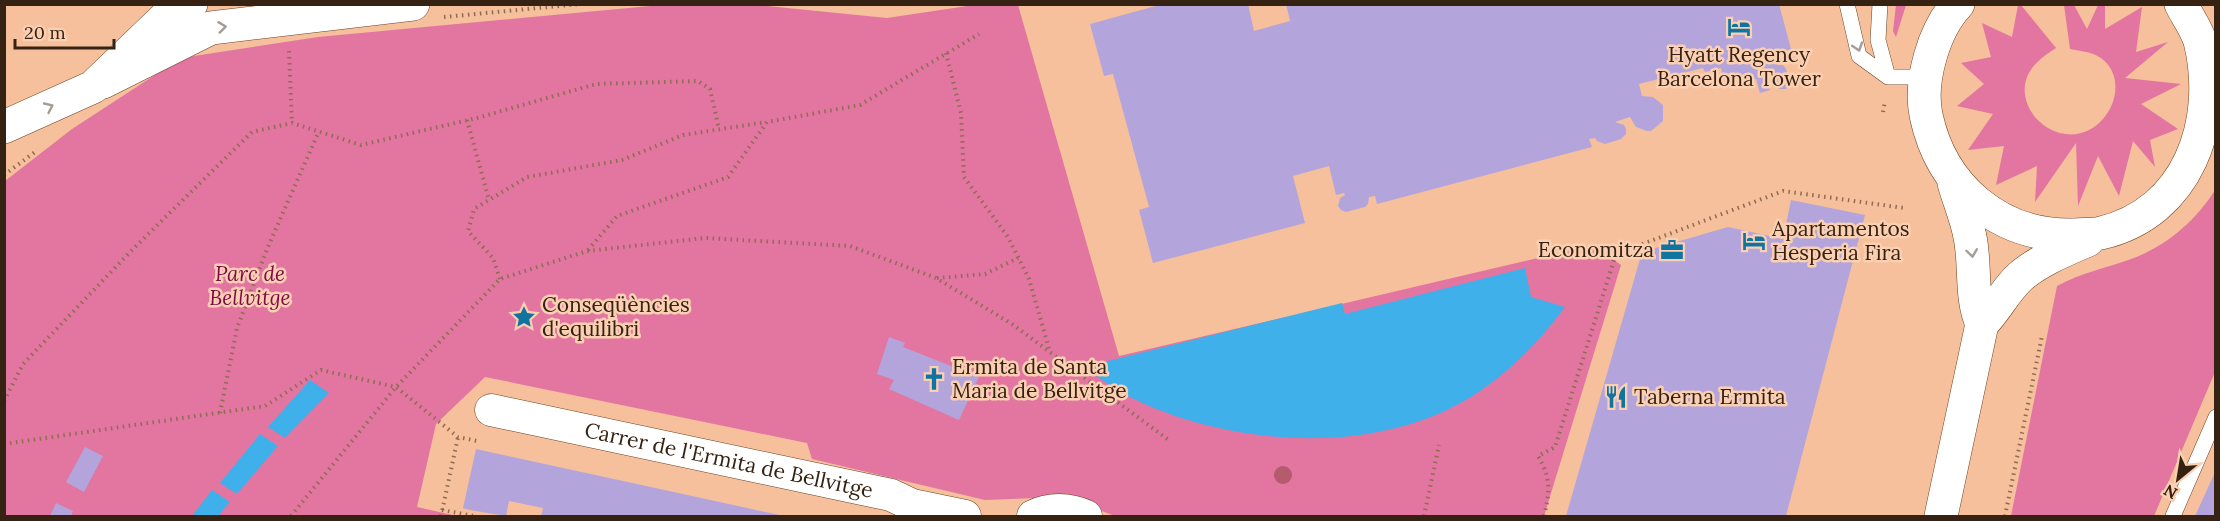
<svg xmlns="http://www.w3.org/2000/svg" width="2220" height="521" font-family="Lora,serif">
<rect width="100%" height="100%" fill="#f5c09b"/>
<path fill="#e375a1" d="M661,5H757L887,18L974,5H1018L1119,356L1593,245L1621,265L1544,516H1115L1064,497L985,500L812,459L807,443L485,377L436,424L417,507L457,516H5V181L72,129L181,58L318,37Z
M1896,5H1906L1896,37L1893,31Z
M2018,5H2021L2056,48C2039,59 2022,72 2025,95C2027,109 2036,121 2048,128C2098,156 2138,85 2101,58C2092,52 2081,51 2070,49L2064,5H2074L2087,29L2098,5H2105V29L2142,7L2136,52L2168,42L2125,78L2181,84L2141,104L2178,129L2150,140L2155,167L2133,141L2119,196L2098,156L2078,206L2076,143L2035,202L2037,166L1996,185L2004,146L1968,150L1993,114L1957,106L1984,84L1961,63L1991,57L1982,23L2012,37Z
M2215,190V372L2154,516H2011L2057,286C2081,273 2106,268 2131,259C2165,247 2196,221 2215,190Z"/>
<path fill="#40b0eb" d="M1525,268L1531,297L1565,307C1534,349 1496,386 1449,409C1352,456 1216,443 1122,393C1109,386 1097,376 1084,367L1342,303L1345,314Z
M310,380L329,393L285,438L268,427Z
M260,434L278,446L237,494L220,483Z
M212,490L230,502L218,516H192Z"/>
<path fill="#b3a5dc" d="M1163,4H1248L1254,31L1290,21L1286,4H1779L1791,49L1775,54L1778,65H1783L1786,69L1790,85L1786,89H1779L1773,73L1766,75L1770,90L1760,93L1756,79L1739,82L1737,75L1723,79L1721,68L1705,72L1703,68L1639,84L1642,96L1653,97L1663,105V121L1651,131H1647L1636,127L1630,117L1615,122L1624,125L1626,129V134L1621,139L1605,144L1597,141L1595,138L1589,139L1592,147L1377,204L1375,196L1369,197L1368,204L1365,207L1346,212L1341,210L1338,206L1340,198L1345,195L1344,193L1336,195L1329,166L1293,176L1305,223L1153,263L1139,210L1149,207L1113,74L1104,76L1090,24Z
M1791,200L1865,215L1786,516H1566L1642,252L1728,227L1783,239Z
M889,337L905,343L903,347L979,377L959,420L889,389L894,380L877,374Z
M85,447L103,456L84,492L66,482Z
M476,449L784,516H541L543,508L509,501L506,516L470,510L463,508Z
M2216,470V516H2195Z
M56,503L73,511L71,516H50Z"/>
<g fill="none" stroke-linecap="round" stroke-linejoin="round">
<g stroke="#6d401e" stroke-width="16">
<path id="lane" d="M1847,4L1859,56L1888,77H1925
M1880,4L1878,40L1888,77
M2173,516L2216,417"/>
</g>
<g stroke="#6d401e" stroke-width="33">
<g id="street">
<path id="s1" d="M491,410L872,491L891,495L912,505L965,516"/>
<path d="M1033,516C1049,508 1069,508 1086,516"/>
</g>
</g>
<g stroke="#6d401e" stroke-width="34">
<path id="secondary" d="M1958,4C1934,29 1919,81 1926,115C1941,187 1999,237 2074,235C2082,234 2092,235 2101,233C2188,213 2220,122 2200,41C2196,28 2187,16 2181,4
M103,82L211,28L413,4
M1954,183C1959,201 1967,219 1970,237C1976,266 1970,297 1982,324
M1941,516L1982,324C1997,309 2005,290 2021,276C2040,260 2065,250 2088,240"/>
</g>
<g stroke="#6d401e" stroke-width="34">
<path id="highway" d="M4,127L93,87L165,18L191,4"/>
</g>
<path stroke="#8f6c53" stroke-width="4" stroke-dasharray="1.5 4.5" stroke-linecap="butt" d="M444,17L580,4
M289,51L292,123
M946,53L961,113L964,177L1008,237L1029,279L1050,352
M1883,112L1885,101
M467,120L489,200
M4,175L35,152
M588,250L617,216L728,177L767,122L860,105L979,34
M937,278L985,274L1018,258
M500,279L493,258L468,231L474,209L527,177L622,160L683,135L766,122
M4,401L23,364L133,249L252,132L292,123L361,145L477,118L596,84L698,81L710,89L719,129
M220,413L237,328L267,249L319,131
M4,444L265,406L321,370L396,387L458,437L477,441
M442,510L474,516
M291,516L396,387L500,279L587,251L705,238L850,246L936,278L1012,324L1170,441
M441,516L458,437
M1424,516L1439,445
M1544,516C1550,493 1551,477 1538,456L1555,447L1616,254L1783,191L1904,208
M2005,516L2042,336"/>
<use href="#lane" stroke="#fff" stroke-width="15"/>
<use href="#street" stroke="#fff" stroke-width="32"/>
<use href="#secondary" stroke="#fff" stroke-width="33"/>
<use href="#highway" stroke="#fff" stroke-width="33"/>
</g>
<circle fill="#b45b6e" cx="1283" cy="475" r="9"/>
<defs><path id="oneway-chevron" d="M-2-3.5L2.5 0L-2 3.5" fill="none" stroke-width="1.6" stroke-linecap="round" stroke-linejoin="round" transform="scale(1.5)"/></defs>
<g stroke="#a59c95">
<use href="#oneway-chevron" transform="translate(222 27) rotate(-7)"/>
<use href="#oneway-chevron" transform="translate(1858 47) rotate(72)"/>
<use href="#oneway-chevron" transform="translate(49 107) rotate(-25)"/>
<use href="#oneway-chevron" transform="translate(1972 253) rotate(82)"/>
</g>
<defs>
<g id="hotel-bare" transform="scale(1.8)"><path d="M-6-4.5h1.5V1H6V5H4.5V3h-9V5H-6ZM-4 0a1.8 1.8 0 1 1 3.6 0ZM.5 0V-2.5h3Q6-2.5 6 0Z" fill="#1173a0" stroke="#fbd0b2" stroke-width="2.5" paint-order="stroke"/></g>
<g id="office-bare" transform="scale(1.8)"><path d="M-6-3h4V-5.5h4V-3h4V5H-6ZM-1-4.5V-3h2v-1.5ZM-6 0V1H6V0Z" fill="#1173a0" stroke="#fbd0b2" stroke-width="2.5" paint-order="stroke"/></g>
<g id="sight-bare" transform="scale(1.8)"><path d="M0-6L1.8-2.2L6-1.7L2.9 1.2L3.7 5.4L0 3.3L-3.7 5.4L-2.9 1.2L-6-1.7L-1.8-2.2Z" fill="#1173a0" stroke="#fbd0b2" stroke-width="2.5" paint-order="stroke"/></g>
<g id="church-bare" transform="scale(1.8)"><path d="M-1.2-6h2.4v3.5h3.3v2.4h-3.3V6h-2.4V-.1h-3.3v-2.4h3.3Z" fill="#1173a0" stroke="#fbd0b2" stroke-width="2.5" paint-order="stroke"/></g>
<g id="restaurant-bare" transform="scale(1.8)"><path d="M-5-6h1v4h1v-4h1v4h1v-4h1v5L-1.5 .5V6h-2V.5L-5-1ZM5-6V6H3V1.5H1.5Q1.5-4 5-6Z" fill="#1173a0" stroke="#fbd0b2" stroke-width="2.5" paint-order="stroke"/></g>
</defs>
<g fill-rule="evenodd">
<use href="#hotel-bare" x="1739" y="27"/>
<use href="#hotel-bare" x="1754" y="241"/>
<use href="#office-bare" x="1672" y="250"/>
<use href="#sight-bare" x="524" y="317"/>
<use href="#church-bare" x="934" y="379"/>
<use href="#restaurant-bare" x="1616" y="397"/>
</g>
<g text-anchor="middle" stroke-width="5" stroke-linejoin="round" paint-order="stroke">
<g font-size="21" fill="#362213" stroke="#fbd0b2" text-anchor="start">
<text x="1739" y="62" text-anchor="middle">Hyatt Regency<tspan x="1739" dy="24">Barcelona Tower</tspan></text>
<text x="1772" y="236">Apartamentos<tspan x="1772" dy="24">Hesperia Fira</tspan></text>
<text x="1654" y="257" text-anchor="end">Economitza</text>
<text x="542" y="312">Conseqüències<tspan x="542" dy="24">d'equilibri</tspan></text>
<text x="952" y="374">Ermita de Santa<tspan x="952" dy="24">Maria de Bellvitge</tspan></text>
<text x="1634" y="404">Taberna Ermita</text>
</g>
<g font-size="21" font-style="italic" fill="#7f0949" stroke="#fbd0b2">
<text x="250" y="281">Parc de<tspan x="250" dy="24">Bellvitge</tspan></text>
</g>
<g font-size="21" fill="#362213" stroke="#fbd0b2">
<text dy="7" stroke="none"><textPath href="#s1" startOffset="243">Carrer de l'Ermita de Bellvitge</textPath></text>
</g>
</g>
<rect width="2220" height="521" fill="none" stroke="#362213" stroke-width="12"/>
<g transform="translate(2178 479) rotate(210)" stroke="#fbd0b2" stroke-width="4.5" paint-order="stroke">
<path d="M0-4.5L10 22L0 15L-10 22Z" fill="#362213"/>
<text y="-9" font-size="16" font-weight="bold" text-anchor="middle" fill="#362213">N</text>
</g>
<path d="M15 39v9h99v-9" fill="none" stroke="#362213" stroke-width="3"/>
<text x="24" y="39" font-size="18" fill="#362213" stroke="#fbd0b2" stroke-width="4.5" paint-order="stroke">20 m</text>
</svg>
